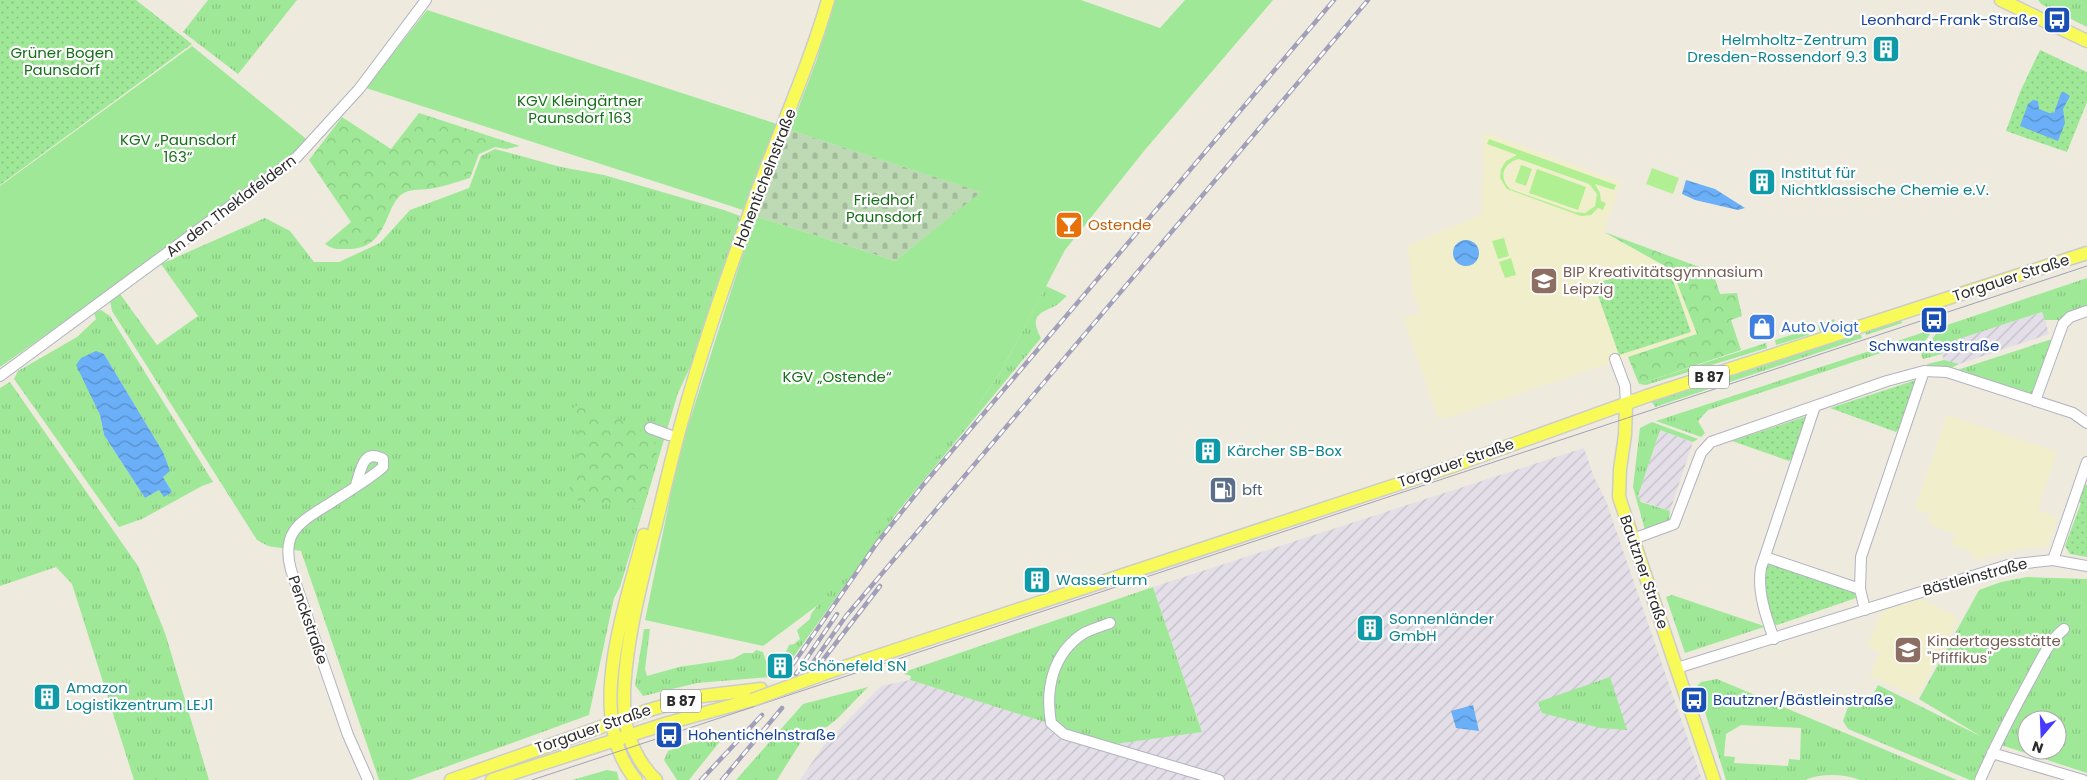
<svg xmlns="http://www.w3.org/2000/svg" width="2087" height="780" font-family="Poppins,sans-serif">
<defs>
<pattern id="industrial-furrows" width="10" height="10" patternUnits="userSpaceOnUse" patternTransform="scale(1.25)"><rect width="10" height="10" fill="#e3dee7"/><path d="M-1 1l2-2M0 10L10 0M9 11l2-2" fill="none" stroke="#c3bfc6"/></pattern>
<pattern id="grass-tufts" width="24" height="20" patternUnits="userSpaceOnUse" patternTransform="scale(1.25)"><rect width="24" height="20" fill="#9fe897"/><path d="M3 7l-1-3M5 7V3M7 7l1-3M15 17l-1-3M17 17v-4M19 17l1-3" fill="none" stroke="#89c782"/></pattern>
<pattern id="forest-crowns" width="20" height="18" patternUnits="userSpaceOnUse" patternTransform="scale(1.25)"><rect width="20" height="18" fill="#9fe897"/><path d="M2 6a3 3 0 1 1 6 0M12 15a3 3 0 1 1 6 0" fill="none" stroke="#89c782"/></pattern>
<pattern id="cemetery-stones" width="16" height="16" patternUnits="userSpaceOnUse" patternTransform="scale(1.25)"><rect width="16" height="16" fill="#bddab4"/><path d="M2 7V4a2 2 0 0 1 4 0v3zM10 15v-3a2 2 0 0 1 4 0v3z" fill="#a3bb9b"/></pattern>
<pattern id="park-dots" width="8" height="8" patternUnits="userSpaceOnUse" patternTransform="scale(1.25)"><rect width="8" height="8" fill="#9fe897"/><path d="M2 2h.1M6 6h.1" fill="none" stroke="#89c782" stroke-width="1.8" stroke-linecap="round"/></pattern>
<pattern id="water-waves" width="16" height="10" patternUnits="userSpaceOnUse" patternTransform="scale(1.25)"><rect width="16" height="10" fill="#6aaff7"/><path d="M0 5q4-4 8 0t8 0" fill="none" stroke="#578fc8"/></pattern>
</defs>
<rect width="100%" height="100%" fill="#eeebde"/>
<path fill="url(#industrial-furrows)" d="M2043,312L2049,334L1959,364L1944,361L1939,345Z
M1660,430L1693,442L1670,511L1641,501L1638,496Z
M1584,448L1593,475L1606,501L1702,780H800L824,745L881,686L910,680L1115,744L1202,731L1153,587Z"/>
<path fill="#f1eecc" d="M1484,132L1621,182L1604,232L1672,270L1697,334L1443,419L1438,418L1404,319L1420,313L1413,291L1408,246L1482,214Z
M1947,415L2057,452L2037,510L2058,517L2048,546L2018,549L1975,560L1972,552L1952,545L1955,534L1934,526L1928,520L1930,514L1915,509Z
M1921,599L1959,618L1917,697L1870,676L1880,652L1867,647L1882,611Z"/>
<path fill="url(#grass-tufts)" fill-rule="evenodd" d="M208,0H297L238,74L183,32Z
M2038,0H2087V27L2041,4Z
M495,149L561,167L604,175L724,210L740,216L729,257L700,346L678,393L620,587L614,598L589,715L410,780H379L301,551L268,546L257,540L112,311L110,301L120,294L157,345L198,316L161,264L265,218L290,231L314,262H339L380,243L410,210L469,188L481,156Z
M2087,278V307L2073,310L2061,320H2045L2042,312L1940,345L1942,354L1923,359L1921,354L1941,327Z
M1046,286L1067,296C1063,299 1059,304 1055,306C1037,314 1030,317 1041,338L899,510L792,659L785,654L789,645L794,644L800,639L797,630L810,619L811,614L865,543L983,398L1001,372Z
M101,310L110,316L213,482L202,486L142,519L119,527L14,379L18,371L77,337L96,319L94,313ZM104,354L163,452L169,471L163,477L172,493L159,490L145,498L104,435L100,415L88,389Z
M1834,319L1836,326L1820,332L1818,325Z
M1901,319L1902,323L1866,335L1865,331Z
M1934,329L1919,349L1915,341L1893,349L1891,343Z
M1807,330L1809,335L1776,345L1775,340Z
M1860,332L1862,338L1655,407L1652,402Z
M2052,339L2031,396L1954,371Z
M1766,343L1767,348L1646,385L1639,384Z
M1888,345L1890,350L1708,410L1698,421L1705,433L1701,437L1656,421Z
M1944,360L1959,364L1949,369L1928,367L1927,364Z
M10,382L138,566L165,633L209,780H134L72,584L56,567L0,586V388Z
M1652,422L1698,439L1693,442L1660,430L1638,496L1641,502L1670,511L1669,522L1645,530L1633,487L1640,428Z
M2027,577L2087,579V773L1992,742L1974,780H1970L1848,729L1843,721L1850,701L1869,703L1878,685L1982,737L1919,699L1979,590L2001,582ZM2027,720H2057V750H2027Z
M1153,587L1202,732L1115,744L910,680L911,676L904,674V672Z
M1672,595L1764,626V627L1685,653L1666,597Z
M644,629H650L645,669L647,676L679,667L733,659L744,653H753L756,650L763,652L771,677L697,683L643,696L635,685Z
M1610,677L1627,730L1600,728L1542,713L1538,702Z
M1717,679L1957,780H1860C1844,774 1821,773 1805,780H1726L1697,686L1701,682ZM1741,725L1801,728L1800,760L1789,759L1788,766L1734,763L1735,757L1724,756L1726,734Z
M868,687L837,719L827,727L812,729L804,737L777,780H736L803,704Z
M730,729L689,780H677L664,760L668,751Z
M607,770L617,772L619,780H572Z"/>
<path fill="url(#forest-crowns)" d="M419,113L520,146L506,149L495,147L479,154L470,178C456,182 443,187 429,189C422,190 413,189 406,192C384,200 391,248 350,249C339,249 333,250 325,244L351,222L309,160L342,117L391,149Z
M1604,232L1713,272L1720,294L1737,293L1742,316L1731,320L1741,350L1639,384L1628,357L1697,334L1672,270Z
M581,405L639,426L640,432L653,439L657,452L641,508L636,509C612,498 590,510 568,495L577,454L581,447L571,411L575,406Z"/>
<path fill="url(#cemetery-stones)" d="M790,130L982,192L895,261L755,216Z"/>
<path fill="url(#park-dots)" d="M0,0H136L192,44L0,185Z
M2040,50L2087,72V102L2067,152L2006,131L2020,92Z
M1641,269L1670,272L1691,332L1619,355L1594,284Z
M1916,380L1900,427L1896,432L1830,408Z
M1807,416L1794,456L1789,461L1732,441Z
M2084,484L2087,485V557L2070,554L2065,546L2081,503L2078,501Z
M1770,562L1854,590L1856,598L1777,625L1773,624L1763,591L1765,564Z"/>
<path fill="#9fe897" d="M833,0H1081L1160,28L1185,0H1273L1144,151L1065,250L1001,372L983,398L818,605L763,646L645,620L679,454L755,216L895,261L981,192L790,130L817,59Z
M427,10L777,124L743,210L366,88Z
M192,46L310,142L97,299L0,367V186Z"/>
<path fill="#b1f092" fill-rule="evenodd" d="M1489,139L1616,185L1614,190L1595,184L1600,193L1601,201L1606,203L1603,210L1598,208L1591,215L1581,216L1507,189L1500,178L1501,169L1506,161L1517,155L1487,144ZM1519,159L1589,184L1597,194L1595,206L1585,213L1575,212L1510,189C1498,177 1503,163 1519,159Z
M1521,165L1532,169L1526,186L1515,182Z
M1652,168L1679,178L1673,194L1646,184Z
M1537,169L1586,187L1578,210L1529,193Z
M1504,238L1509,256L1498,259L1492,241Z
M1511,258L1516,275L1505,278L1499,262Z"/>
<path fill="url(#water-waves)" d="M2064,92L2070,96L2063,109L2065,123L2058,141L2020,126L2028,104L2033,100L2038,101L2039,109L2049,113H2054L2061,93Z
M1686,180L1715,189L1745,208L1738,210L1695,200L1682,194Z
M1453 253a13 13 0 1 1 26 0a13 13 0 1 1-26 0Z
M96,351L104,354L163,452L170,471L163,477L172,492L164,497L159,490L145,498L104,435L100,415L76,365L81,358Z
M1473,705L1479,731L1456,728L1451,711Z"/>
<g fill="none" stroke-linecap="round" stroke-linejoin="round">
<g stroke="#b2b2c0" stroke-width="12">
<path id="minor" d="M1615,359L1625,386L1626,404
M0,376L297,157L359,89L426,0
M2035,401L2063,324L2070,317L2087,311
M650,428L669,435
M356,485C361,470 363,448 383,459V467C368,480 349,491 332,502C303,521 280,529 291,570L348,735L368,780
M1633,539L1674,524L1701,453L1711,442L1887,381L1924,371L1947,372L2073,413L2087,423
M1765,557L1860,589
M2053,560L2087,462
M1865,610L1860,589L1861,557L1924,371
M1110,623C1102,626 1092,629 1084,633C1053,653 1045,688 1051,723L1064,734L1219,780
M1774,639C1766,617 1757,591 1761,568L1815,406
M1677,668L2008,565L2053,560L2087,566
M1992,753L2083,780
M1980,780C1995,746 2012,713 2030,680C2040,662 2048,642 2064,629"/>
</g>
<g stroke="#ccc" stroke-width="15">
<path id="major" d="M2001,0L2087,41
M1626,404L1625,435L1620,469L1619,497L1714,780
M826,673L1450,467L1647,396L2087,253
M451,780L646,711L694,697L761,689
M492,780L668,723L752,700
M636,780C583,717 626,606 644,535
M656,780C639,764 628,741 625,718C619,665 642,577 656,524C664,491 672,457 681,424C701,351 726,280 751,209C776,138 807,72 828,0"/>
</g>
<use href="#minor" stroke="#fff" stroke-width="10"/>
<use href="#major" stroke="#f8fa57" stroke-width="12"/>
<path stroke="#a2a0b8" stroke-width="1" d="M532,780L2087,266"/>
<g stroke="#a2a0b8" stroke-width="4.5">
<path id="rail" d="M819,665L880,586
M807,671L846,616L1368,0
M796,674L837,614
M784,677L877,543L923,485L1334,0
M701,780L762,715
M722,780L782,708"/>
</g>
<use href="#rail" stroke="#fff" stroke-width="2.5" stroke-dasharray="8" stroke-linecap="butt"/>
<g stroke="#ccc" stroke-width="15" stroke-linecap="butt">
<path id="major-bridge" d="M752,700L826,673"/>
</g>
<use href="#major-bridge" stroke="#f8fa57" stroke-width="12"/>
</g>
<defs>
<g id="bus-square" transform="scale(1.4375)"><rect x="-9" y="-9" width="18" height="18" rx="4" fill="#1a4fb4" stroke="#fff"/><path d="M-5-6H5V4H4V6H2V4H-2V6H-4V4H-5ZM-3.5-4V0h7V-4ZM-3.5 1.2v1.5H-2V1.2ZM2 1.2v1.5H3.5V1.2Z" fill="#fff"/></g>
<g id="building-square" transform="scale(1.4375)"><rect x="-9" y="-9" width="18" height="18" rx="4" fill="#0f9aa8" stroke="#fff"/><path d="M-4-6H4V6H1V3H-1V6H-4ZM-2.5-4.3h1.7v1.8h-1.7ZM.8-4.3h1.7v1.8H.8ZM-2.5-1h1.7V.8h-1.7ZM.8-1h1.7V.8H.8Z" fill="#fff"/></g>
<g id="bar-square" transform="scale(1.4375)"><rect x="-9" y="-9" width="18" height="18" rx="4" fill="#e8710a" stroke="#fff"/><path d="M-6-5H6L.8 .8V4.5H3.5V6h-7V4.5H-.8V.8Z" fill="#fff"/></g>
<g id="school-square" transform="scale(1.4375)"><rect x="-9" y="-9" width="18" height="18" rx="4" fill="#8d6e63" stroke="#fff"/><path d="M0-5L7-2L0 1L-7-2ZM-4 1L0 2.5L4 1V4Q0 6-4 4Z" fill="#fff"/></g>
<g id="shop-square" transform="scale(1.4375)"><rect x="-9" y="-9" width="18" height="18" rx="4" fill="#3f7fe0" stroke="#fff"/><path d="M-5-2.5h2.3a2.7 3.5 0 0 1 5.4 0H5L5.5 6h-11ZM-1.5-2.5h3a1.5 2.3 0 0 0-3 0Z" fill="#fff"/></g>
<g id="fuel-square" transform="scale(1.4375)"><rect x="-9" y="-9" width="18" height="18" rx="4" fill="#5c6f8a" stroke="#fff"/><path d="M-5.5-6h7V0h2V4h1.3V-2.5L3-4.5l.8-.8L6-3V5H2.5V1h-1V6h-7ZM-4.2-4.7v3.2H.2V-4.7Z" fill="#fff"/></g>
</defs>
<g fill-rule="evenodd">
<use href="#bus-square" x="2057" y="20"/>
<use href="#building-square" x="1886" y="49"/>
<use href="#building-square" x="1762" y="182"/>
<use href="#bar-square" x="1069" y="225"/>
<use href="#school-square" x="1544" y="281"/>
<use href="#bus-square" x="1934" y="320"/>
<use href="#shop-square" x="1762" y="327"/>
<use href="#building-square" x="1208" y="451"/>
<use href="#fuel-square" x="1223" y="490"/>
<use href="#building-square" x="1037" y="580"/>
<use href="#building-square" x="1370" y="628"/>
<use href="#school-square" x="1908" y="650"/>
<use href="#building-square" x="780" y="666"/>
<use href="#building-square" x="47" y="697"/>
<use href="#bus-square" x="1694" y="700"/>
<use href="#bus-square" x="669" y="735"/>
</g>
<g text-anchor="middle" stroke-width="4.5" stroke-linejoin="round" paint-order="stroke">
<g fill="#fff" stroke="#6b6b6b" stroke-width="1">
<rect x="1689" y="365.5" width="40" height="23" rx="4"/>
<rect x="661" y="689.5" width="40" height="23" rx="4"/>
</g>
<g font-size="14" font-weight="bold" fill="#2c2c2c">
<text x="1709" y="382">B 87</text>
<text x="681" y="706">B 87</text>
</g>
<g font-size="15" fill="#164399" stroke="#fff" text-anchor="start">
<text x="2038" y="25" text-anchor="end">Leonhard-Frank-Straße</text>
<text x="1934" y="351" text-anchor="middle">Schwantesstraße</text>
<text x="1713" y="705">Bautzner/Bästleinstraße</text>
<text x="688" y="740">Hohentichelnstraße</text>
</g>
<g font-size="15" fill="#0d838f" stroke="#fff" text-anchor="start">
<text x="1867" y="45" text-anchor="end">Helmholtz-Zentrum<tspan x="1867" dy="17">Dresden-Rossendorf 9.3</tspan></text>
<text x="1781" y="178">Institut für<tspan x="1781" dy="17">Nichtklassische Chemie e.V.</tspan></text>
<text x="1227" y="456">Kärcher SB-Box</text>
<text x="1056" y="585">Wasserturm</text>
<text x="1389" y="624">Sonnenländer<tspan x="1389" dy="17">GmbH</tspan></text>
<text x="799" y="671">Schönefeld SN</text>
<text x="66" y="693">Amazon<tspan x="66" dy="17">Logistikzentrum LEJ1</tspan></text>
</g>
<g font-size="15" fill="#166f19" stroke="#fff">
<text x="62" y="58">Grüner Bogen<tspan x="62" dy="17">Paunsdorf</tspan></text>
<text x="580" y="106">KGV Kleingärtner<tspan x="580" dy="17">Paunsdorf 163</tspan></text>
<text x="178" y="145">KGV „Paunsdorf<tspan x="178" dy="17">163“</tspan></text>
<text x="884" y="205">Friedhof<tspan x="884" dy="17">Paunsdorf</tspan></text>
<text x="837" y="382">KGV „Ostende“</text>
</g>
<g font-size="15" fill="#2c2c2c" stroke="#fff">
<text transform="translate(765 178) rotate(-69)" y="5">Hohentichelnstraße</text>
<text transform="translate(231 206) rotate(-37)" y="5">An den Theklafeldern</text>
<text transform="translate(2011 278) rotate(-18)" y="5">Torgauer Straße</text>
<text transform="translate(1456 463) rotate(-19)" y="5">Torgauer Straße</text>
<text transform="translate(1644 572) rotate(71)" y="5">Bautzner Straße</text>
<text transform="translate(1975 577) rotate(-15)" y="5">Bästleinstraße</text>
<text transform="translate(308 620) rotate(71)" y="5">Penckstraße</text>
<text transform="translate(593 729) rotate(-19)" y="5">Torgauer Straße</text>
</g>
<g font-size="15" fill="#c56008" stroke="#fff" text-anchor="start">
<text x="1088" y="230">Ostende</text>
</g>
<g font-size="15" fill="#785e54" stroke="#fff" text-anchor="start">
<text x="1563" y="277">BIP Kreativitätsgymnasium<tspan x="1563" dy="17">Leipzig</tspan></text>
<text x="1927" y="646">Kindertagesstätte<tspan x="1927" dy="17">"Pfiffikus"</tspan></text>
</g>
<g font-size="15" fill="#366cbe" stroke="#fff" text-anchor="start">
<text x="1781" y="332">Auto Voigt</text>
</g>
<g font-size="15" fill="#4e5e75" stroke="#fff" text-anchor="start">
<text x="1242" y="495">bft</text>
</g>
</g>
<g transform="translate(2042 735) rotate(199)"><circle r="24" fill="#ffffff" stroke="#ababab"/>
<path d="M0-4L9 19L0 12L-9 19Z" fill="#463aff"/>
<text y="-8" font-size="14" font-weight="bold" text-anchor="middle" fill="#2c2c2c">N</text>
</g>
</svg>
